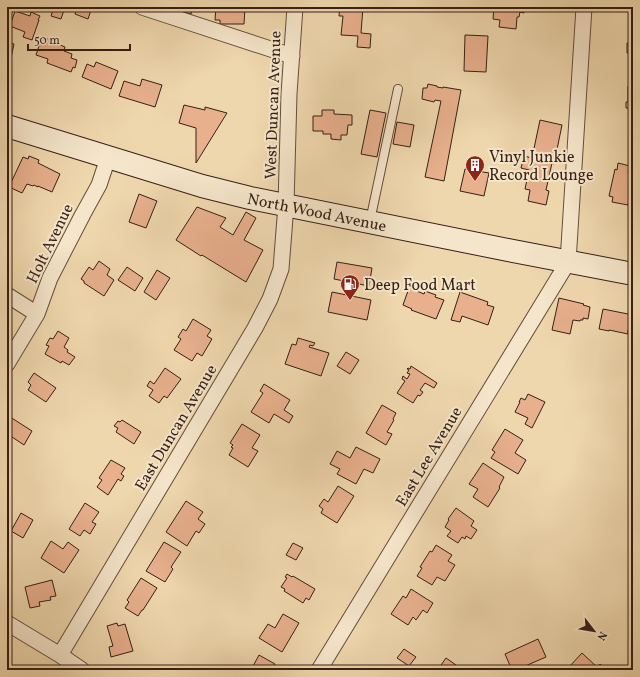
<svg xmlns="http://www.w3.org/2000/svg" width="640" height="677" font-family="Vollkorn,serif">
<rect width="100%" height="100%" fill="#efd7ad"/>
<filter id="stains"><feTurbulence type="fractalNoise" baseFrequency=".005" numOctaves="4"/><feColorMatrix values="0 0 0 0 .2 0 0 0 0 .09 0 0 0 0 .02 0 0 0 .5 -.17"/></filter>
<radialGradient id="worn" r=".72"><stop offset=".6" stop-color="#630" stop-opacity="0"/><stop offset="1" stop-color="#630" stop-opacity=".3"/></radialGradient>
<path fill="#e8b08d" stroke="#361f15" d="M54,7H65L61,19L51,16Z
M77,7H92L88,19L75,14Z
M166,7H193L191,14Z
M216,7H245L244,24H220V20H215Z
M340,7H363L361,33L371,34L370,48L357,47L358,36L341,35L343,16H339Z
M494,7H524V13L520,12L519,17H517L516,29L499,27L500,20L493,19Z
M629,7H633V14L629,13Z
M15,11L30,16L31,12L40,16L38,20H39L32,40L23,37L25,32L10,26Z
M465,35L488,36L486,72L464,71Z
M42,37L58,43V44L65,47L64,51L72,54L71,58L77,60L75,68L73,67L71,72L47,63L48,59L36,55Z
M7,42L14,44L11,58H7Z
M627,43H633V68H629L630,53H627Z
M96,62L118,71L111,89L82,77L87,64L94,67Z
M142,79L162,85L155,107L119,96L124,81L140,86Z
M428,84L437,86V87L443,88V87L461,90L444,181L425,177L441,101L435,100L434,102L422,99L423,88H427Z
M628,86L633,87V108H626V102H628Z
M184,105L205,110V107L227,113L196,163V128L179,123Z
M322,110H334V114L352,115V125H348L347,135H341V140L331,139V134H323V131H313V116H322Z
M370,110L386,113L377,157L361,154Z
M540,120L562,125L554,164L552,163L546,190L549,191L546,205L528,201L530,190L525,189L529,170L521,168L524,156L532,158Z
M397,122L414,125L410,147L393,144Z
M29,156L39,160L38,163L60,174L52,192L38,186V187L34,185L33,186L27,184L22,193L9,187L23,157L28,159Z
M618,163L630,166L628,172L633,173V183L628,205L612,202L613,197L609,196L615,169L617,170Z
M467,165L473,166L472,170L489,173L484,196L460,191L465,169H467Z
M139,194L157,201L146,228L129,222Z
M197,207L226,218L220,227L233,235L246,212L256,218L244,240L263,250L246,282L202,255L201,256L176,240Z
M99,261L110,269L107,275L114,280L104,296L84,283V281L81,279L89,267L93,270Z
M337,262L372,268L369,286L334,279Z
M127,267L143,278L135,291L118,280Z
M157,270L170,278L156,300L144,292Z
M409,288L424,294L425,291L436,295L435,297L444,300L436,319L411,310L412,309L403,305Z
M332,292L371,300L367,320L328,312Z
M460,292L488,302L487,305L494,307L488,325L462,316L460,322L451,320Z
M559,298L584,304L583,305L590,307L588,319L583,318V320H580V321L573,320L570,334L552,330Z
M603,309L633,315V331L628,330V334L609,330V331L599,329Z
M193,319L211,330L207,336L212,339L202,356L197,353L192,361L174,350L181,339L178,337L183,329L186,331Z
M58,331L69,338L64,347L68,350L67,352L75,357L69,365L62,361L61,363L45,354L49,346L46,345L50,338L53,339Z
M298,338L315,343L313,346L310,345L309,347L329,353L321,376L285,364L292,344L296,345Z
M346,352L359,360L350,374L337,366Z
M411,366L437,383L434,388L425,383L420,390L423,392L420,396L418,395L413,403L397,393L405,381L402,379L403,376L407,379L410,374L407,373L409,370L407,369L408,368L410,369Z
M165,368L181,379L167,398L164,396L159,403L149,396L153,390L147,386L150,381L154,384Z
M34,373L56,388L46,402L28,390L31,385L28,382Z
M264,384L290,400L284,410L293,416L289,423L274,414L269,423L251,412L263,393L260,391Z
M528,394L545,402L532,428L525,424L528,418L515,412L520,402H519L521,398L525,400Z
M382,405L396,413L393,419L394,420L387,432L392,434L386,445L366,433Z
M7,415L32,431L24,445L12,437L7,443Z
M122,420L141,432L134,444L116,432L118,428L114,426L118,421L120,422Z
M242,424L260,435L252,448L258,451L248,467L229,455L233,448L231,447L233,445L230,443Z
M505,429L523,440L515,453L526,460L518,474L491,458L495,452L492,450Z
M356,447L380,459L373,473L364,469L356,484L337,474L340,469L330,464L337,451L350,458Z
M111,460L125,468L121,474L124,476L121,481L118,479L108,495L97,487L102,480L99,478Z
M483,463L504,477L499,487L500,488L488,507L473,497L478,489L469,484Z
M338,486L354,496L337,523L321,513L323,509L319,506L324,499L328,502Z
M186,501L203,512L198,519L205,524L199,533L196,531L187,546L166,532Z
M85,503L99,512L92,522L96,524L90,534L84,530L80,536L69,529Z
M456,508L474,521L471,526L477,530L471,539L466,536L465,539L462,537L458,543L447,536L451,531L445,527L449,520L448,519Z
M21,513L33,520L23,538L11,531Z
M51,541L63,549L68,542L79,550L64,573L41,558Z
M164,542L181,552L171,567L173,569L165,582L146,571Z
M293,543L303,548L296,560L286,555Z
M436,545L452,555L448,561L455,565L445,581L437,577L432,585L417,576L422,568L420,567L430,551L432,552Z
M287,574L292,577L293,576L315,589L309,600L306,598L303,603L284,591L285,589L281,587L287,578L285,577Z
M141,578L157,588L143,610H142L138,616L125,608L129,602L127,600Z
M52,580L56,596L50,597L51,600L39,602L40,606L30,608L25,587Z
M411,589L433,603L427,613L423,610L416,620L413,617L408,625L391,614L403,596L406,598Z
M283,614L299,623L282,652L259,638L268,624L275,628Z
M117,623L118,626L125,624L133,651L111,657L109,647L113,646L107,626Z
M538,639L546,657L516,670H512L505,654Z
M404,649L416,657L409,666L397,658Z
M582,653L597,667L600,664L607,670H572L569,667Z
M259,655L275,664L272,670H251Z
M446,658L456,665L453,670H442L439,668Z"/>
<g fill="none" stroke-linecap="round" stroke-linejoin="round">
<g stroke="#644d3b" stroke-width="10">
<path id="service" d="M370,221L398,89"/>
</g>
<g stroke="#644d3b" stroke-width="17">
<path id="minor" d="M142,7L292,56
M7,295L37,314
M7,364L37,314L50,278L83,214L99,185L108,158
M7,623L60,655L82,670
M60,655L255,328L270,299L281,269L286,205L289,94L295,7
M319,670L568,262L584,7"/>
</g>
<g stroke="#361f15" stroke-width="24">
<g id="secondary">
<path id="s1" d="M7,126L202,186L250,198L508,250L633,274"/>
</g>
</g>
<use href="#service" stroke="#f5e5ca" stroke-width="8"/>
<use href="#minor" stroke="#f5e5ca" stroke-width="15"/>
<use href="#secondary" stroke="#f5e5ca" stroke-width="22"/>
</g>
<defs>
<g id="building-pin" transform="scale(1)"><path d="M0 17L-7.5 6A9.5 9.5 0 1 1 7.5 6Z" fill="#8f2418" stroke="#f5e5ca"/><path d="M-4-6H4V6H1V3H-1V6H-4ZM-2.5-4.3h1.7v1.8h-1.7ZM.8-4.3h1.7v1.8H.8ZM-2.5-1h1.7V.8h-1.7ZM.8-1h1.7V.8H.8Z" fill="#fff"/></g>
<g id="fuel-pin" transform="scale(1)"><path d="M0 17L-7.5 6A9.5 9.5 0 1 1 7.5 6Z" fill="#8f2418" stroke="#f5e5ca"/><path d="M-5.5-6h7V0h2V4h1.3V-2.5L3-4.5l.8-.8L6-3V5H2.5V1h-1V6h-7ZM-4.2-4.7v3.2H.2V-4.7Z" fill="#fff"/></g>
</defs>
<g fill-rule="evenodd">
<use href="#building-pin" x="475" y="165"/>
<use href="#fuel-pin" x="350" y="284"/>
</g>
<g text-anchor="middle" stroke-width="4" stroke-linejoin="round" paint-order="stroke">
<g font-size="16" fill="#361f15" stroke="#f5e5ca">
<text transform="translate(272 105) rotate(-88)" y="6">West Duncan Avenue</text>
<text dy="6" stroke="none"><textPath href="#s1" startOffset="322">North Wood Avenue</textPath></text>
<text transform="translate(49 243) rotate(-64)" y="6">Holt Avenue</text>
<text transform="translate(175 427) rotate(-59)" y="6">East Duncan Avenue</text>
<text transform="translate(428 456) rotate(-59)" y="6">East Lee Avenue</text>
</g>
<g font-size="16" fill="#361f15" stroke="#f5e5ca" text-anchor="start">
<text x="489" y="162">Vinyl Junkie<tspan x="489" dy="18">Record Lounge</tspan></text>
<text x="364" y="290">Deep Food Mart</text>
</g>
</g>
<rect width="640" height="677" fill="none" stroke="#efd7ad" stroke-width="24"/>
<rect x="8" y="8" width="624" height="661" fill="none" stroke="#361f15" stroke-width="2"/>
<rect x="12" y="12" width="616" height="653" fill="none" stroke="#361f15"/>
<g transform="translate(594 631) rotate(121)" stroke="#f5e5ca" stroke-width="3" paint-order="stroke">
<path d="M0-3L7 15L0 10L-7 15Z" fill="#361f15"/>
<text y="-6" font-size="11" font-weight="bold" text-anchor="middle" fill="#361f15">N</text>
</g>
<path d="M28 44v6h102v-6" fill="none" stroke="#361f15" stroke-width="2"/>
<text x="34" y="44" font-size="12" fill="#361f15" stroke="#f5e5ca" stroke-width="3" paint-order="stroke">50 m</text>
<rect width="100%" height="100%" filter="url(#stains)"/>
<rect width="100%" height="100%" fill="url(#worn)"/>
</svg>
